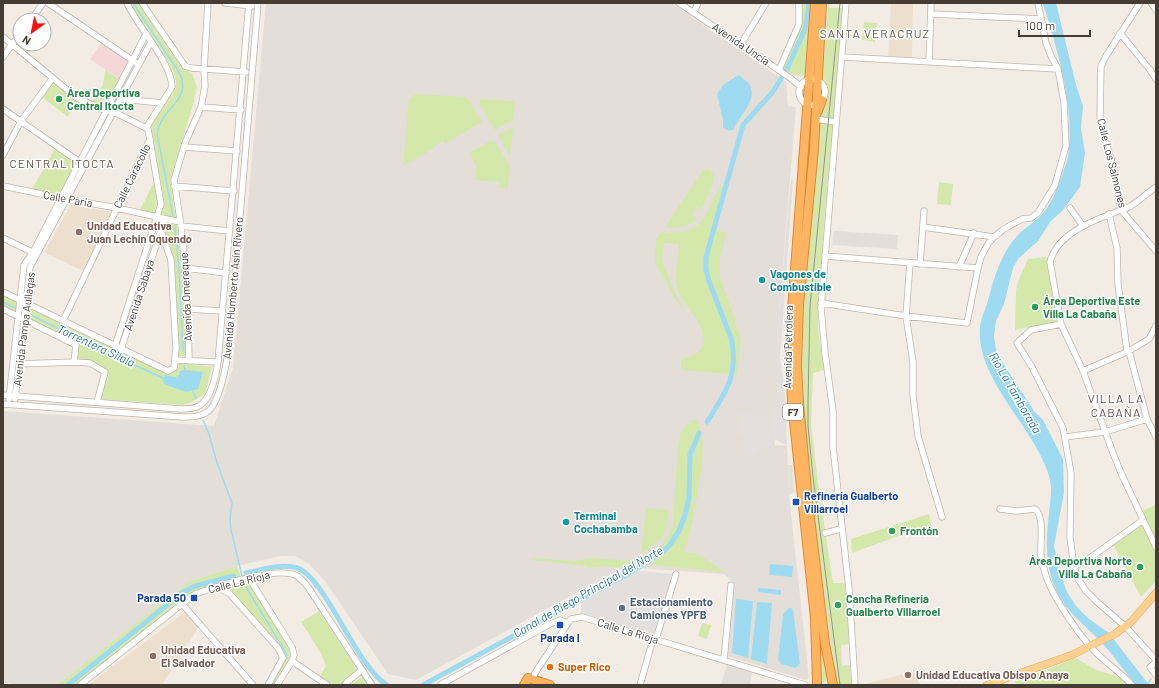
<svg xmlns="http://www.w3.org/2000/svg" width="1159" height="688" font-family="Barlow,sans-serif">
<rect width="100%" height="100%" fill="#f2ece4"/>
<path fill="#e4ded9" d="M266,3H672L786,82L788,106L796,107L777,336V374L781,401L779,405L772,415L775,446L787,445L789,495L809,678L806,680L728,656L734,583L724,574L624,567L416,680L388,674L325,581L309,564L295,556H280L237,566L190,581L57,685H17L3,682V411L214,426L233,368Z
M834,231L898,235L897,249L832,245Z
M727,665L752,673L750,685H721Z"/>
<path fill="#ecdfcd" d="M891,3H913L912,57L888,56Z
M71,205L112,212L83,271L44,252Z
M185,612L198,628L162,685H88Z
M914,672L920,685H863L876,681Z"/>
<path fill="#f4d7d7" d="M102,43L128,61L129,64L120,80L90,59Z"/>
<path fill="#d5e8ab" d="M130,3H138L181,67L192,73L197,87L193,105L170,180L176,218L161,215L164,204L151,125C155,119 175,92 176,87C179,69 143,25 133,9Z
M801,3H806L803,29L784,70L783,69L800,30L802,23Z
M828,8H843L835,110L825,211L818,305V330L824,370L813,373L811,425L818,483L833,583H845L849,644L841,645L842,666L850,665L851,685H837C829,631 822,577 815,523C809,473 802,422 802,372C802,312 808,252 813,193L815,185L818,156L817,149L822,107L826,95V88L823,73Z
M864,22L877,23L875,42L862,40Z
M809,26L806,72C801,79 794,75 787,72Z
M105,70L120,80L106,107L92,102L103,85Z
M53,83L76,101L68,117L42,97Z
M416,94L467,97L482,122L445,144L443,141L433,147V149L403,166L409,99Z
M480,99L512,101L515,105L513,120L495,130L479,104Z
M810,107L811,108V139L795,342L830,681L819,682L793,322Z
M513,127L510,157L498,135Z
M490,141L495,142L510,166L508,189L499,188V182L475,180L476,165L469,153Z
M55,149L72,160L75,166L61,193L57,194L32,189Z
M707,169L713,173L714,180L702,210L697,206L692,214L697,218C689,228 677,228 665,227L703,170Z
M155,180L157,203L154,213L140,210Z
M939,182L953,184L951,205L937,204Z
M725,183L704,258C705,291 728,318 732,350C733,358 731,367 730,374L681,370V360C687,356 696,356 700,350C715,333 681,304 677,287C674,276 678,257 679,244L664,243L662,262L669,276L670,282L687,316L674,297L666,281L655,264L656,239L661,233C689,232 699,232 711,204C715,195 717,190 725,183Z
M166,224H177L182,266L187,356H179L172,253L165,230Z
M716,229L726,233L720,258V277L733,314L741,341L737,375H733C734,366 736,356 735,347C731,318 705,287 708,258C709,249 713,238 716,229Z
M1046,257L1057,322L1015,330L1016,291L1018,281L1028,259Z
M3,294L18,301L16,312L3,306Z
M27,307L167,374L176,371L179,363L212,367L205,394L190,403L183,405L100,399L107,371L91,360H78L79,344L27,318Z
M691,420H695C714,436 692,520 687,544L685,546L684,552L695,553L709,561L724,572L641,564L639,565L624,564V567L621,568L603,566L587,568V566L532,560L533,558L575,561L592,558L635,561L661,546L668,537L673,526L678,446L681,432Z
M1156,505V541L1142,511Z
M646,508L669,510C667,537 663,539 641,554Z
M929,514L931,524L852,553L851,539Z
M1140,525L1143,526L1156,552V581L1141,597L1113,544Z
M237,566L241,577L201,588L188,595L180,603L76,685H57L190,581Z
M249,581L289,649C292,662 281,674 274,685H269L284,659L285,655L283,648L227,587Z
M319,611L358,670L345,680L341,685H334L320,676L326,666L321,653L301,622Z
M702,623L711,625L707,639L698,636Z
M1076,658L1096,670L1123,678L1129,685H1019L1014,682Z
M364,676L370,685H350Z"/>
<path fill="#e3dfdd" d="M791,179L793,180L780,358L785,394L787,445L773,439L772,415L779,405L781,401L777,374V336Z
M739,413L767,416L772,446L764,447L756,451L755,455L742,454L744,435L737,434Z
M788,465H792L794,492L789,495Z
M638,571L672,574L655,635L581,613V602Z"/>
<path fill="#9edbf1" d="M1043,3H1056L1076,85L1083,106L1081,128L1085,153L1080,187L1063,210L1050,222L1038,241L1018,259L1013,268L1004,304L996,321L994,337L997,354L1034,411L1043,420L1063,459L1064,493L1054,546L1059,570L1067,592L1076,606L1089,619L1109,633L1149,685H1136C1124,671 1114,656 1102,643C1085,625 1063,610 1054,585C1045,562 1046,538 1049,514C1050,501 1053,488 1049,476C1035,428 976,379 980,329C980,321 984,312 987,304C994,279 1000,254 1018,235C1026,227 1036,221 1044,212C1052,202 1058,187 1062,175C1065,166 1069,157 1069,149C1073,99 1057,50 1043,3Z
M738,75C767,92 743,110 733,130C729,131 725,130 723,127V120L717,94L723,85Z
M187,370L203,372L198,389L186,392L164,384L163,380L165,375L176,377L179,375L180,371Z
M770,564L793,566L792,577L769,575Z
M758,588L781,590V595L758,592Z
M736,599L753,601L748,658L732,653Z
M757,602L772,603L767,664L751,659Z
M789,608H792L793,610L800,664L795,668L781,664L778,660L783,614Z"/>
<g fill="none" stroke-linecap="round" stroke-linejoin="round">
<path stroke="#9edbf1" stroke-width="1.5" d="M133,3L180,74C192,102 160,108 157,134L173,216
M175,227L179,269L183,351
M3,302L15,308
M29,314L117,357L163,378
M184,366L186,372
M192,389L196,399
M203,420L209,434L217,463L232,503L230,519L231,530L242,576
M246,587L287,655L278,673
M1147,685L1151,679"/>
<path stroke="#9edbf1" stroke-width="5" d="M787,69L805,29L809,3
M707,422C725,393 738,377 732,341L709,281L706,270V257L743,125L772,93L782,77
M246,573C262,570 278,564 294,567C324,572 355,666 387,685
M68,685L183,592L195,586L234,576
M423,685L633,571L662,553L669,546L679,531L685,515L689,499L690,455L699,433"/>
<g stroke="#c1b5a9" stroke-width="7">
<path id="minor" d="M48,3L135,62
M127,3C137,26 172,63 172,87L146,128
M142,3L185,66L191,68L246,72
M225,3L252,6
M679,3L789,77L801,87
M846,3L821,308L825,353L833,411V447L849,589L855,685
M1140,3L1106,56L1101,66L1100,116L1101,126L1111,159L1121,210L1156,251
M1151,3L1156,10
M694,12L698,3
M931,14L1041,19
M31,20L43,3
M1120,33L1150,70L1156,79
M3,37L77,98L106,111L114,112L148,129L161,204L115,346
M741,44L766,3
M3,57L20,34
M842,57L1058,69
M929,62L931,3
M779,70L799,24V3
M799 92a13 13 0 1 1 26 0a13 13 0 1 1-26 0Z
M121,99L162,103
M201,107L241,110
M3,109L81,163
M815,119L836,122
M184,147L237,151
M3,155L21,121L52,79
M3,186L61,198L117,208L180,222
M174,186L234,191
M1156,187C1147,193 1138,202 1129,207C1123,210 1117,211 1111,214C1089,222 1056,236 1050,262L1061,324L1083,371L1113,453L1121,473L1156,547
M1070,208L1083,226
M1109,214L1117,248L1118,284L1127,351
M181,226L229,231
M923,227L994,237
M3,238L36,254
M825,256L978,268
M910,263L906,316L913,362V395L918,436L942,517
M920,264L924,211
M959,267L974,233
M185,268L226,273
M3,292L168,371L174,368L176,348L171,260L161,231
M821,303L906,316L967,323L978,268L981,257L988,244L994,237L1004,229L1022,219L1031,218L1038,213L1055,185L1066,146L1064,102L1058,69L1051,56L1046,43L1038,3
M3,309L76,345L74,362
M188,309L222,311
M63,321L150,139
M1061,324L1031,330L1017,343L1032,367L1063,428L1071,473L1070,537L1074,567L1078,579L1086,591L1096,601L1126,627L1156,660
M121,349L165,219
M1129,351L1147,419L1156,437
M175,360L218,362
M189,361L188,309L185,268L181,226L174,180L185,143L201,107L205,86L204,69L208,3
M19,364L74,362L90,363L105,372L97,402
M1083,371L1129,351L1149,339L1156,326
M3,395L180,409C187,409 194,409 199,406C211,399 216,375 218,362L249,3
M9,399L24,265L33,252L146,34
M15,399L30,267L151,42
M3,404L183,417C191,417 200,417 207,412C220,404 227,361 229,346L258,3
M1065,437L1105,432L1147,419
M1000,509L1016,511L1035,509C1045,517 1040,543 1041,556C1042,562 1044,570 1046,576C1054,600 1084,643 1103,659C1113,668 1123,675 1132,685
M825,533L841,529
M1074,567L1087,560L1143,520
M249,578L292,647L294,655L292,661L277,685
M217,587L230,594L278,648L283,658L268,685
M183,605L253,685
M656,639L676,574
M724,660L731,585
M292,661L327,685
M1156,662L1150,667L1156,675
M533,680L535,673L568,623L571,619L582,617L805,685
M80,685L192,596L198,593C219,586 278,565 297,576C301,578 305,584 308,587L372,685
M345,685L347,682L362,670
M440,685L550,624L560,620L568,623
M640,685L653,639"/>
</g>
<g stroke="#e6aa5e" stroke-width="8">
<path id="major" d="M987,685L1072,655L1098,642L1115,634L1131,622L1156,593"/>
</g>
<g stroke="#e18630" stroke-width="10">
<path id="highway" d="M815,3L792,309L790,348L792,403L815,618L817,685
M822,3L814,149L799,305L797,366L799,403L808,501L825,643L833,685
M817,113L822,100
M524,685L528,678L550,685"/>
</g>
<use href="#minor" stroke="#fff" stroke-width="5.5"/>
<use href="#major" stroke="#ffd090" stroke-width="7"/>
<use href="#highway" stroke="#ffb462" stroke-width="8"/>
<path stroke="#949494" stroke-width="1" d="M840,3L810,306L808,402V426L813,477L840,685"/>
</g>
<g fill="#2e9e5b" stroke="#fff" stroke-width="1.5">
<circle cx="59" cy="99" r="4"/>
<circle cx="1035" cy="307" r="4"/>
<circle cx="892" cy="531" r="4"/>
<circle cx="1140" cy="567" r="4"/>
<circle cx="838" cy="605" r="4"/>
</g>
<g fill="#8d6e63" stroke="#fff" stroke-width="1.5">
<circle cx="79" cy="232" r="4"/>
<circle cx="153" cy="656" r="4"/>
<circle cx="908" cy="675" r="4"/>
</g>
<g fill="#0f9aa8" stroke="#fff" stroke-width="1.5">
<circle cx="762" cy="280" r="4"/>
<circle cx="566" cy="522" r="4"/>
</g>
<g fill="#1a4fb4" stroke="#fff" stroke-width="1.5">
<rect x="792" y="498" width="8" height="8" rx="2"/>
<rect x="190" y="594" width="8" height="8" rx="2"/>
<rect x="556" y="621" width="8" height="8" rx="2"/>
</g>
<circle fill="#5c6f8a" stroke="#fff" stroke-width="1.5" cx="622" cy="608" r="4"/>
<circle fill="#e8710a" stroke="#fff" stroke-width="1.5" cx="550" cy="667" r="4"/>
<g text-anchor="middle" stroke-width="3" stroke-linejoin="round" paint-order="stroke">
<rect fill="#fff" stroke="#7d7671" stroke-width="1" x="783" y="404" width="20" height="16" rx="3"/>
<g font-size="10" font-weight="bold" fill="#453c34">
<text x="793" y="416">F7</text>
</g>
<g font-size="11" fill="#453c34" stroke="#fff">
<text transform="translate(741 44) rotate(34)" y="4">Avenida Uncía</text>
<text transform="translate(1112 163) rotate(76)" y="4">Calle Los Salmones</text>
<text transform="translate(132 176) rotate(-64)" y="4">Calle Caracollo</text>
<text transform="translate(68 199) rotate(10)" y="4">Calle Paria</text>
<text transform="translate(233 288) rotate(-85)" y="4">Avenida Humberto Asín Rivero</text>
<text transform="translate(139 295) rotate(-72)" y="4">Avenida Sabaya</text>
<text transform="translate(186 297) rotate(-93)" y="4">Avenida Omereque</text>
<text transform="translate(24 329) rotate(-83)" y="4">Avenida Pampa Aullagas</text>
<text transform="translate(788 347) rotate(-89)" y="4">Avenida Petrolera</text>
<text transform="translate(239 582) rotate(-14)" y="4">Calle La Rioja</text>
<text transform="translate(628 631) rotate(17)" y="4">Calle La Rioja</text>
</g>
<g font-size="11" font-weight="bold" fill="#27864d" stroke="#fff" text-anchor="start">
<text x="67" y="97">Área Deportiva<tspan x="67" dy="13">Central Itocta</tspan></text>
<text x="1043" y="305">Área Deportiva Este<tspan x="1043" dy="13">Villa La Cabaña</tspan></text>
<text x="900" y="535">Frontón</text>
<text x="1132" y="565" text-anchor="end">Área Deportiva Norte<tspan x="1132" dy="13">Villa La Cabaña</tspan></text>
<text x="846" y="603">Cancha Refinería<tspan x="846" dy="13">Gualberto Villarroel</tspan></text>
</g>
<g font-size="11" font-weight="bold" fill="#785e54" stroke="#fff" text-anchor="start">
<text x="87" y="230">Unidad Educativa<tspan x="87" dy="13">Juan Lechin Oquendo</tspan></text>
<text x="161" y="654">Unidad Educativa<tspan x="161" dy="13">El Salvador</tspan></text>
<text x="916" y="679">Unidad Educativa Obispo Anaya</text>
</g>
<g font-size="11" font-weight="bold" fill="#0d838f" stroke="#fff" text-anchor="start">
<text x="770" y="278">Vagones de<tspan x="770" dy="13">Combustible</tspan></text>
<text x="574" y="520">Terminal<tspan x="574" dy="13">Cochabamba</tspan></text>
</g>
<g font-size="11" font-weight="bold" fill="#164399" stroke="#fff" text-anchor="start">
<text x="804" y="500">Refinería Gualberto<tspan x="804" dy="13">Villarroel</tspan></text>
<text x="186" y="602" text-anchor="end">Parada 50</text>
<text x="560" y="642" text-anchor="middle">Parada I</text>
</g>
<g font-size="11" font-weight="bold" fill="#4e5e75" stroke="#fff" text-anchor="start">
<text x="630" y="606">Estacionamiento<tspan x="630" dy="13">Camiones YPFB</tspan></text>
</g>
<g font-size="11" font-weight="bold" fill="#c56008" stroke="#fff" text-anchor="start">
<text x="558" y="671">Super Rico</text>
</g>
<g font-size="12" letter-spacing="1" fill="#68584b" stroke="#fff">
<text x="875" y="38">SANTA VERACRUZ</text>
<text x="62" y="168">CENTRAL ITOCTA</text>
<text x="1116" y="403">VILLA LA<tspan x="1116" dy="14">CABAÑA</tspan></text>
</g>
<g font-size="12" font-style="italic" fill="#277a9a" stroke="#fff">
<text transform="translate(96 346) rotate(25)" y="4">Torrentera Silala</text>
<text transform="translate(1015 393) rotate(60)" y="4">Río La Tamborada</text>
<text transform="translate(588 592) rotate(-30)" y="4">Canal de Riego Principal del Norte</text>
</g>
</g>
<rect width="1159" height="688" fill="none" stroke="#453c34" stroke-width="8"/>
<g transform="translate(32 32) rotate(213)"><circle r="19" fill="#ffffff" stroke="#b5b1ae"/>
<path d="M0-3L7 15L0 10L-7 15Z" fill="#ff100f"/>
<text y="-6" font-size="11" font-weight="bold" text-anchor="middle" fill="#453c34">N</text>
</g>
<path d="M1019 30v6h71v-6" fill="none" stroke="#453c34" stroke-width="2"/>
<text x="1025" y="30" font-size="12" fill="#453c34" stroke="#ffffff" stroke-width="3" paint-order="stroke">100 m</text>
</svg>
